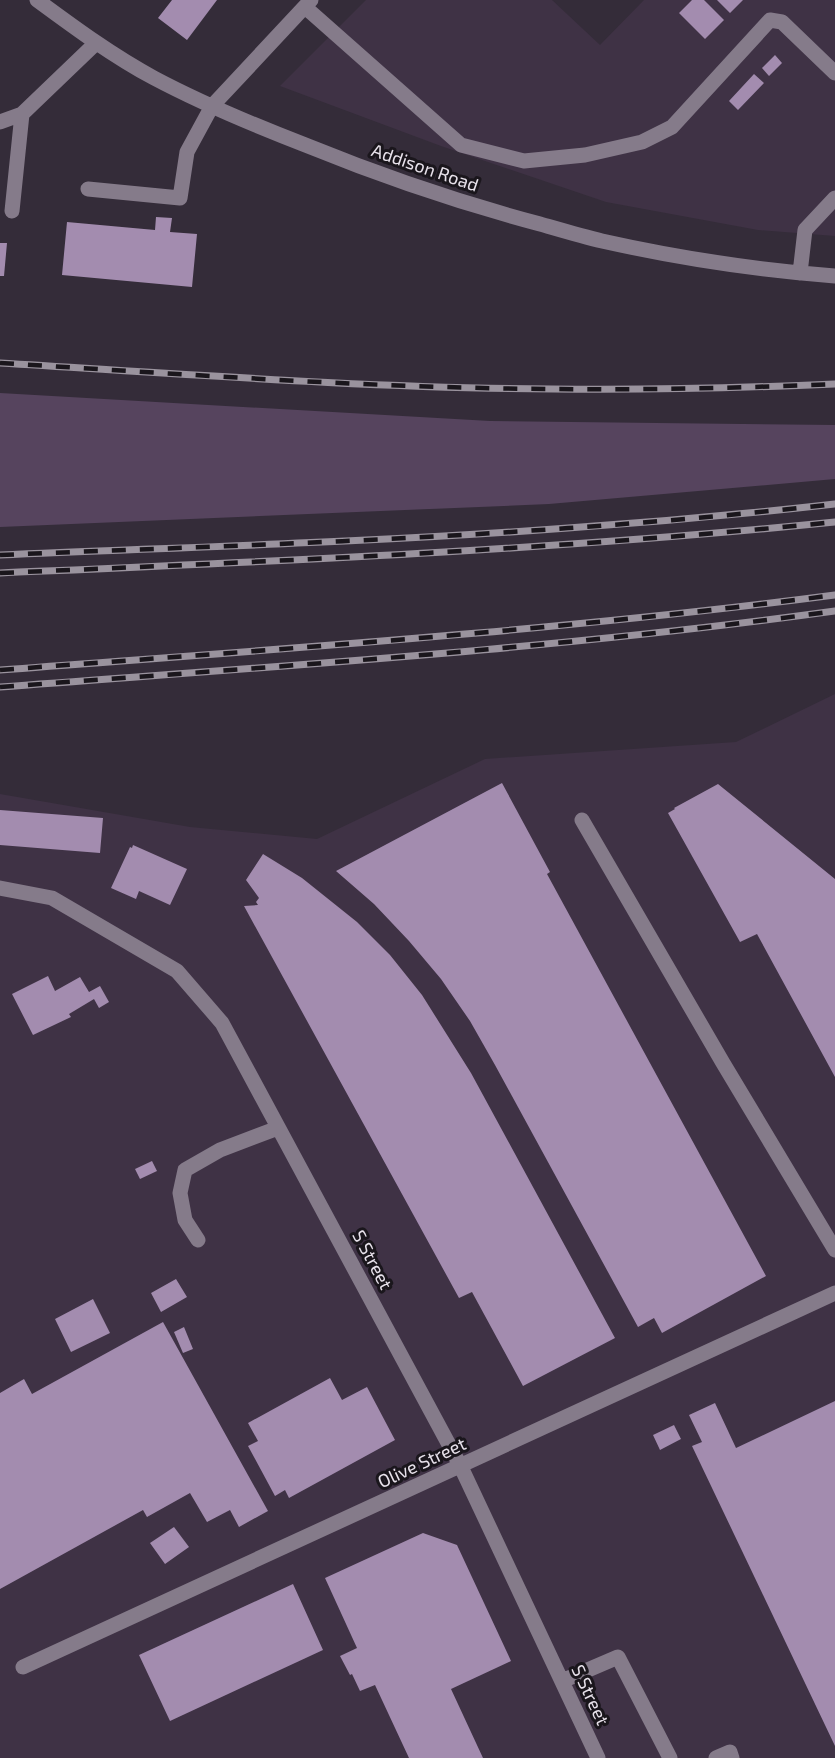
<svg xmlns="http://www.w3.org/2000/svg" width="835" height="1758" font-family="'Exo 2',sans-serif">
<rect width="100%" height="100%" fill="#342c39"/>
<path fill="#3f3245" d="M366,0H552L600,45L644,0H835V236L758,230L606,202L441,146L280,86Z
M835,694V1758H0V794L190,827L317,839L485,759L736,742Z"/>
<path fill="#56445e" d="M0,393L490,421L835,425V479L549,504L0,527Z"/>
<path fill="#a38caf" d="M172,0H217L187,40L158,18Z
M692,0H704L724,20L705,39L679,13Z
M717,0H743L730,13Z
M775,55L782,63L769,76L762,68Z
M754,74L764,83L738,110L729,101Z
M156,217L172,218L170,232L197,234L192,287L62,275L67,222L155,230Z
M0,243H7L4,276H0Z
M502,783L550,872L547,874L766,1276L662,1333L654,1318L638,1327L495,1065L470,1021L441,979L409,941L374,904L336,871Z
M718,784L835,879V1077L757,934L740,942L668,813L675,809L674,808Z
M0,810L103,818L100,853L0,845Z
M133,845L187,869L170,905L139,891L136,899L111,888L130,847L132,848Z
M263,854L302,878L357,922L390,955L422,995L471,1073L615,1338L523,1386L472,1292L459,1298L244,906L258,905L256,902L259,898L246,880Z
M48,976L55,991L80,977L89,992L100,986L109,1002L99,1008L94,999L69,1014L71,1017L33,1035L12,994Z
M152,1161L157,1171L140,1179L135,1169Z
M176,1279L187,1297L161,1312L151,1293Z
M93,1299L110,1333L71,1352L55,1319Z
M163,1322L268,1511L239,1527L230,1510L207,1522L190,1493L147,1517L143,1510L0,1589V1393L24,1379L32,1394Z
M184,1327L193,1349L183,1353L174,1332Z
M330,1378L342,1400L367,1387L395,1440L289,1498L285,1490L275,1496L248,1446L258,1441L248,1423Z
M835,1401V1746L692,1446L702,1442L689,1415L715,1403L736,1448Z
M674,1425L681,1439L660,1450L653,1435Z
M174,1527L189,1547L165,1564L150,1543Z
M423,1533L457,1545L511,1661L451,1689L483,1758H409L375,1685L360,1691L352,1674L350,1675L340,1656L357,1648L325,1578Z
M293,1584L323,1650L170,1721L139,1655Z"/>
<g fill="none" stroke-linecap="round" stroke-linejoin="round">
<path stroke="#857b8a" stroke-width="15" d="M37,0C75,28 113,56 154,78C203,104 256,126 308,146C384,177 461,203 540,224C561,230 581,236 602,241C678,258 757,270 835,276
M305,7L461,145L524,161L585,155L642,142L672,127L770,20L782,22L835,73
M0,122L22,114L96,43
M88,189L180,198L187,152L212,106L311,0
M12,211L22,114
M800,273L805,230L835,198
M582,820L723,1063L835,1250
M0,888L52,898L177,971L222,1023L461,1467L598,1758
M198,1240L185,1220L180,1193L185,1170L220,1150L278,1128
M23,1667L835,1293
M562,1681L618,1657L670,1758
M716,1758L730,1752L732,1758"/>
<g stroke="#9a939e" stroke-width="7">
<path id="rail" d="M0,363C184,374 369,388 553,389C647,390 741,388 835,384
M0,555C189,547 379,542 568,528C657,522 746,514 835,504
M0,573C279,561 557,550 835,522
M0,670C279,649 558,631 835,595
M0,687C279,666 558,649 835,611"/>
</g>
<use href="#rail" stroke="#1a161c" stroke-width="4.5" stroke-dasharray="14" stroke-linecap="butt"/>
</g>
<g text-anchor="middle" stroke-width="6" stroke-linejoin="round" paint-order="stroke">
<g font-size="18" fill="#e8e2eb" stroke="#1a161c">
<text transform="translate(425 168) rotate(19)" y="6">Addison Road</text>
<text transform="translate(372 1260) rotate(62)" y="6">S Street</text>
<text transform="translate(422 1463) rotate(-25)" y="6">Olive Street</text>
<text transform="translate(590 1695) rotate(65)" y="6">S Street</text>
</g>
</g>
</svg>
